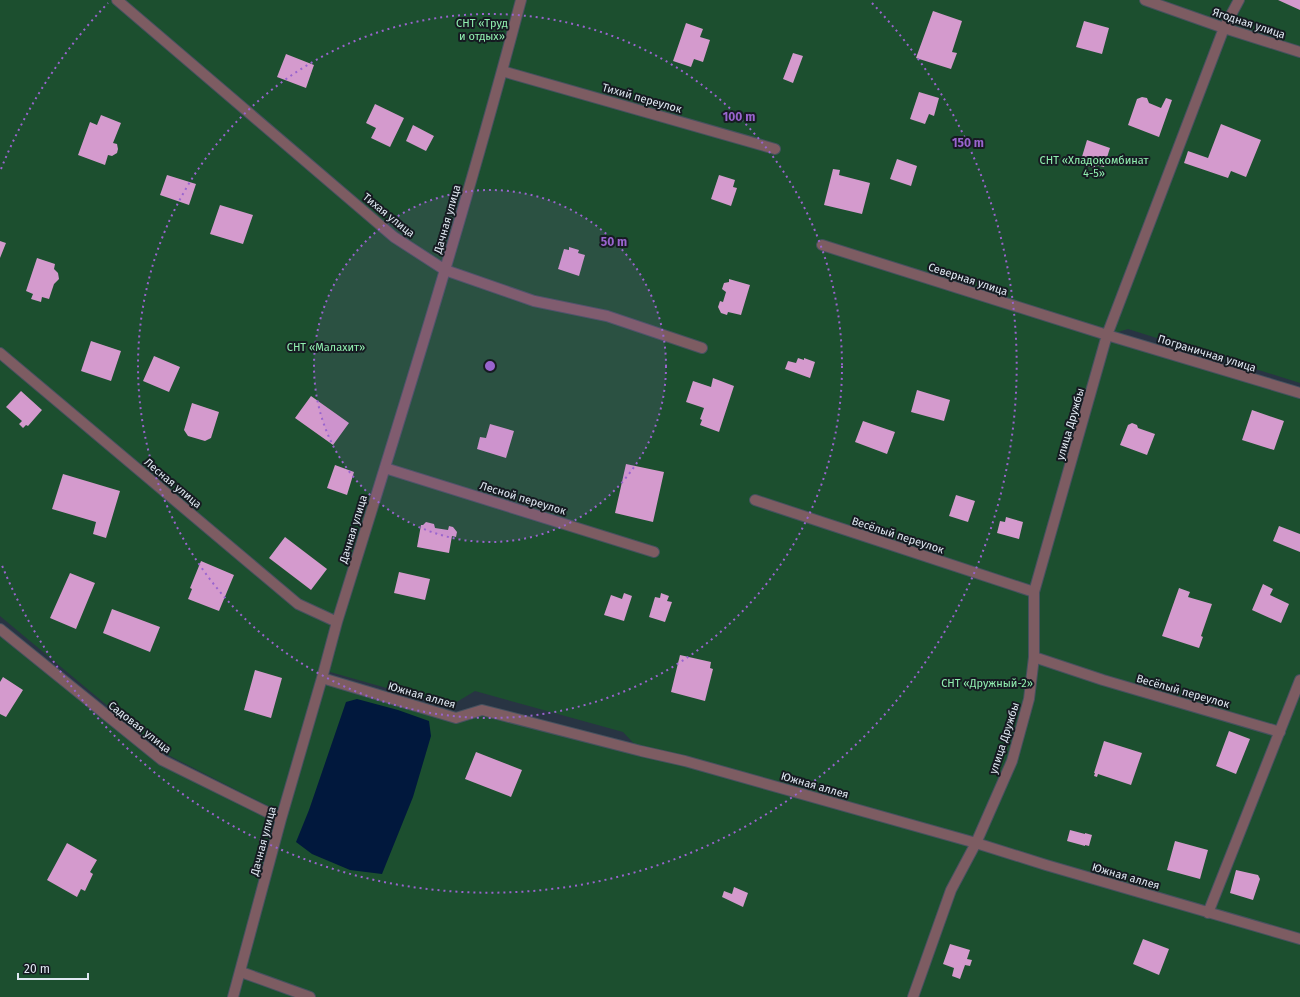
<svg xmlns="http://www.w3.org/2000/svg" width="1300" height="997" font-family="'Fira Sans',sans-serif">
<rect width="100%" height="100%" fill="#283443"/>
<path fill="#1c4f2f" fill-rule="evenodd" d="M0,0H1300V383L1128,329L1108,335L1300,393V997H0V629L162,760L280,818L268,806L164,753L0,616ZM330,672L450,706L475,691L623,732L640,750L482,710L456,718L322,678Z"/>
<path fill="#01183d" d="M357,699L398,710L429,721L431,736L413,797L382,874L350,870L312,854L296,842L309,810L346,702Z"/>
<path fill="#d49acd" d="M1278,0H1300V10Z
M933,11L962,21L952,52L957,53L951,69L916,58Z
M1084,21L1109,28L1102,54L1076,47Z
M686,23L703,29L700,37L710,40L703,62L694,59L691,67L673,61Z
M793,53L803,56L793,83L783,79Z
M286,54L314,65L306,88L277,77Z
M919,92L939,98L934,116L929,114L925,124L910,119Z
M1142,97L1147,98L1149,103L1161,108L1166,98L1172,100L1159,137L1128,125L1137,99Z
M375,104L404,118L390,147L371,138L376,128L366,123Z
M101,115L121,123L113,143L117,144L118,149L117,153L112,156L108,155L105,165L78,155L90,122L97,125Z
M1221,124L1261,140L1246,177L1231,171L1228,178L1184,163L1188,151L1208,158Z
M413,125L434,136L426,151L406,141Z
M1087,140L1110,148L1104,167L1096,165L1094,168L1087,166L1088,162L1081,160Z
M897,159L917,166L911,186L890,179Z
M833,169L840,170L839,175L870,183L862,214L824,205Z
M167,175L196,184L189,205L160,195Z
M719,175L735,180L733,187L737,188L731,206L711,199Z
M220,205L253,215L243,244L210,234Z
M0,241L6,243L0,258Z
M569,247L579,250L578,253L585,255L579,276L558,269L564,249L569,250Z
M37,258L55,264L54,269L58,273L59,279L54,284L49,299L42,297L41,302L31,299L33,294L26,291Z
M729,279L750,285L741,315L728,312L727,315L721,313L718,307L720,301L723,302L726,292L722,289L724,283L729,282Z
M91,341L121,351L111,381L81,371Z
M154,356L180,367L169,392L143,381Z
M798,358L804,360V358L815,362L810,378L785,369L788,361L796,363Z
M713,378L734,386L719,432L700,425L702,420L700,419L704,408L686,402L693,381L711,387Z
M917,390L950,400L944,421L911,412Z
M21,391L42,410L28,426L26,425L23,428L19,424L22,421L6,407Z
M311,396L349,423L333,445L295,418Z
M192,403L219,412L211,438L205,441L188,436L184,430Z
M1252,410L1284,421L1274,450L1242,440Z
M863,421L895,432L887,454L855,442Z
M1132,423L1137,425L1138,428L1155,434L1147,455L1120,445L1128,425Z
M490,424L514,431L506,458L477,449L480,437L486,438Z
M626,464L664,472L653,522L615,513Z
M335,465L354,472L347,495L327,488Z
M63,474L120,491L106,538L93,534L96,522L52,509Z
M956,495L975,501L968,522L949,516Z
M1006,517L1023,522L1019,539L997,533L1000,521L1005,522Z
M426,522L434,524L435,528L448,530L449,526L453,527L457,532L456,537L452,536L449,553L417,547L421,525H423Z
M1279,526L1300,534V552L1273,541Z
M285,537L327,569L311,590L269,558Z
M201,561L234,575L219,611L188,599L192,589L190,588Z
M399,572L430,579L425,600L394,593Z
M70,573L95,583L76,629L50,618Z
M1263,584L1273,589L1270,595L1289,604L1281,623L1252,610Z
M1179,588L1190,592L1188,597L1212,604L1201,636L1203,637L1199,648L1162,636Z
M624,593L632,596L624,621L604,615L611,595L622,599Z
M661,593L669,596L667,601L672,602L665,622L649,617L655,597L660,598Z
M112,609L160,627L150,652L103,633Z
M680,655L711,662L710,668L713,669L705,701L671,692Z
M255,670L282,678L271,718L244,710Z
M3,677L23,690L6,717L0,714V682Z
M1229,731L1250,739L1236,774L1216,766Z
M1104,741L1142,753L1131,785L1098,774L1097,777L1094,776L1095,773H1094Z
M476,752L522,770L511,797L465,779Z
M1070,830L1085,834V833L1092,835L1089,846L1085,845V846L1067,841Z
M1175,841L1208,850L1200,879L1167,870Z
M67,843L97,860L90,872L93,874L85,891L81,889L77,897L47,880Z
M1236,870L1258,875L1260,879L1253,900L1230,893Z
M734,887L748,893L743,907L722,897L724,891L732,894Z
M1143,939L1169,949L1159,975L1133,964Z
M950,944L970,950L967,959L972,960L970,966L965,965L960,979L952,976L954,968L943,964Z"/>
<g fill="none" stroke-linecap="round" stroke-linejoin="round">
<g stroke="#45515f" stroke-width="12">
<path id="minor" d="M117,0L394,237L445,270L534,301L607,316L702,348
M1145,0L1224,28L1300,52
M502,71L775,149
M822,245L1107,335L1300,393
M0,353L298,604L337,622
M385,468L654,552
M755,500L1034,592
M0,629L162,760L281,819
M1034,657L1103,680L1280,732
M322,678L456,718L482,710L641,751L685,761L976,843L1046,865L1300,939
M1208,913L1300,680
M241,972L310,997
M233,997L281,819L322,678L337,622C401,416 466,209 521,0
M913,997L951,890L976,843L1012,761L1029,699L1034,657V592L1107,335L1224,28L1239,0"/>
</g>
<use href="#minor" stroke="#7d5c62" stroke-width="10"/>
</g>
<circle cx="490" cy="366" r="176" fill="#9964ce" fill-opacity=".12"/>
<g fill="none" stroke="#9964ce" stroke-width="2" stroke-dasharray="2 4">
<circle cx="490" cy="366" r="176"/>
<circle cx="490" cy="366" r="352"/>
<path d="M1 169A527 527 0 0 1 108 3M872 3A527 527 0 1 1 1 563"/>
</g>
<g text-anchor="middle" stroke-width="4" stroke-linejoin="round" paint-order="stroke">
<g font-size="11" fill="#91f0b0" stroke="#161b22">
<text x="482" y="27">СНТ «Труд<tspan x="482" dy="13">и отдых»</tspan></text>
<text x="1094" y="164">СНТ «Хладокомбинат<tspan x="1094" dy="13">4-5»</tspan></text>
<text x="326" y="351">СНТ «Малахит»</text>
<text x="987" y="687">СНТ «Дружный-2»</text>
</g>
<g font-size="11" fill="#e0e8f2" stroke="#161b22">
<text transform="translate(1249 23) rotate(18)" y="4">Ягодная улица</text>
<text transform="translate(642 98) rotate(16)" y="4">Тихий переулок</text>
<text transform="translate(389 215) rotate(39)" y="4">Тихая улица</text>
<text transform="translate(447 219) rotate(-74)" y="4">Дачная улица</text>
<text transform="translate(968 279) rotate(18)" y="4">Северная улица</text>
<text transform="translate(1207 353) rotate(17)" y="4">Пограничная улица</text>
<text transform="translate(1070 424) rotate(-74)" y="4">улица Дружбы</text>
<text transform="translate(173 483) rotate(40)" y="4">Лесная улица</text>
<text transform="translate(523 498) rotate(17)" y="4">Лесной переулок</text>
<text transform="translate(353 529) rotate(-73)" y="4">Дачная улица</text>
<text transform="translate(898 535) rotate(18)" y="4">Весёлый переулок</text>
<text transform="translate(1183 691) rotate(16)" y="4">Весёлый переулок</text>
<text transform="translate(422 695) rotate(16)" y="4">Южная аллея</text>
<text transform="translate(140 727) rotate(38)" y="4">Садовая улица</text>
<text transform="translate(1004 738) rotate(-72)" y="4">улица Дружбы</text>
<text transform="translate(815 785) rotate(16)" y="4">Южная аллея</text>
<text transform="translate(263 841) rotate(-75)" y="4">Дачная улица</text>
<text transform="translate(1126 876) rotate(16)" y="4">Южная аллея</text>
</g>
</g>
<circle cx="490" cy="366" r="6" fill="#9964ce" stroke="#161b22" stroke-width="2"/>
<g font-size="12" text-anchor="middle" font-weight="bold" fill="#9964ce" stroke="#161b22" stroke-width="4" stroke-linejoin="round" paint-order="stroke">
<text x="739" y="121">100 m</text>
<text x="968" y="147">150 m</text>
<text x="614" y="246">50 m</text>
</g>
<path d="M18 973v6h70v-6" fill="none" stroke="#e0e8f2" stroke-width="2"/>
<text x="24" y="973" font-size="12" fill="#e0e8f2" stroke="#161b22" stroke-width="3" paint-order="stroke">20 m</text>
</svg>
